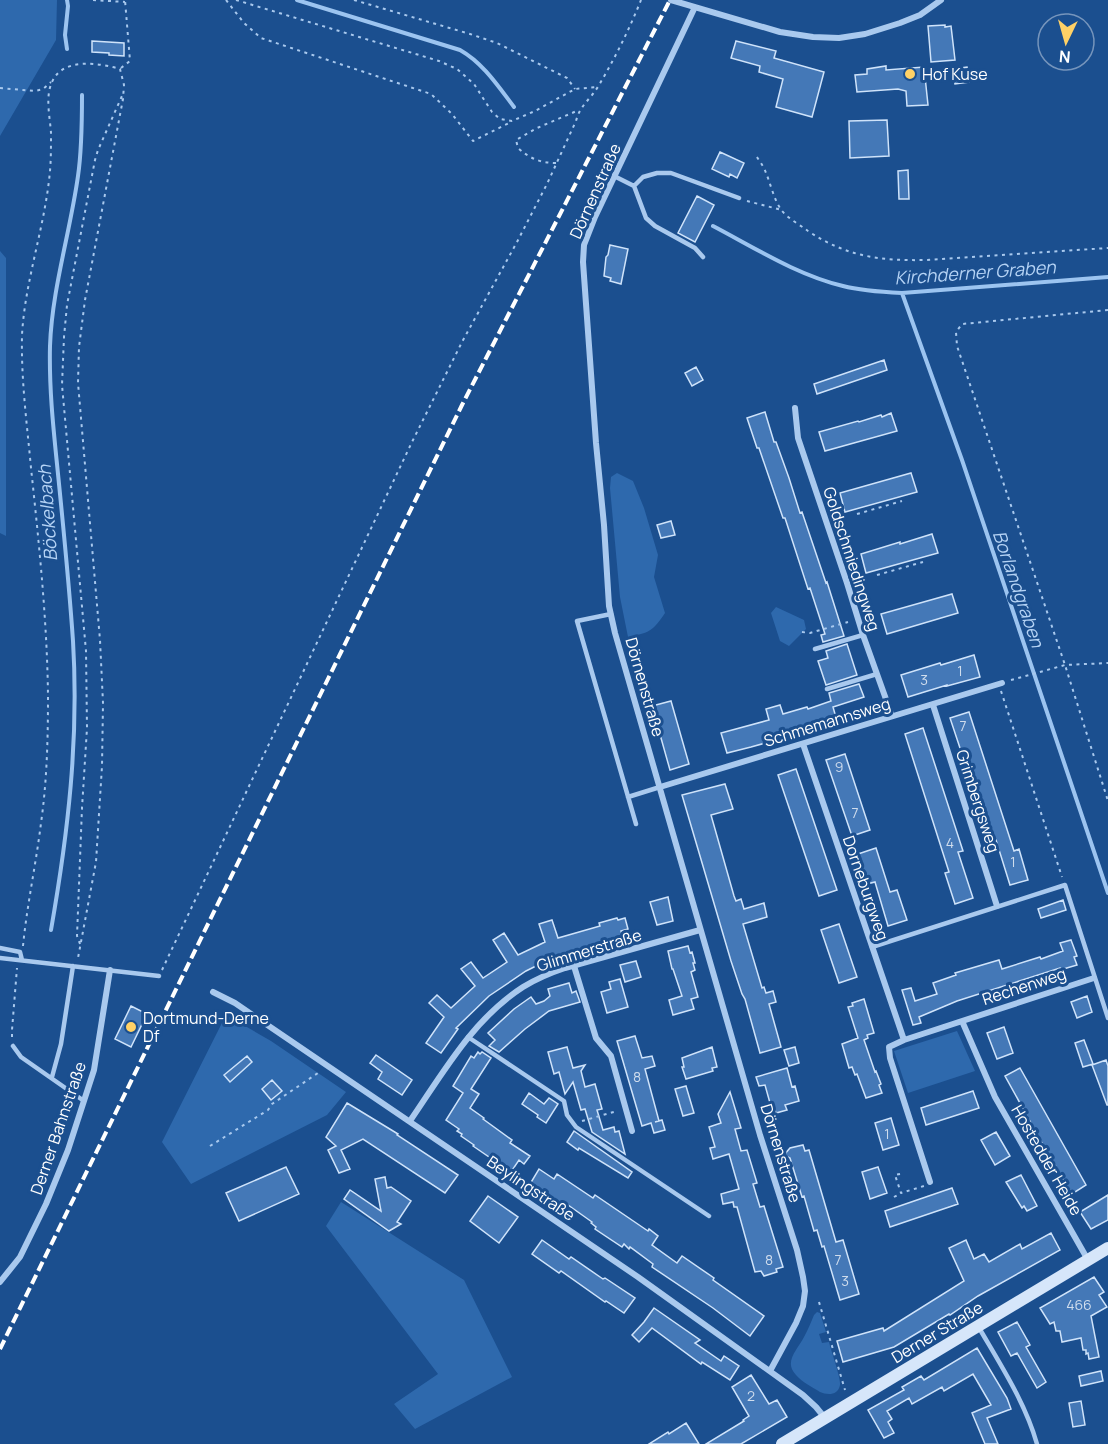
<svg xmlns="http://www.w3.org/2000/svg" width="1108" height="1444" font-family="Manrope,sans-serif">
<rect width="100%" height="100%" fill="#1b4f8f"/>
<path fill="#2e69ad" d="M0,0H57L56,40L0,136Z
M0,251L6,258V536L0,533Z
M617,473L633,481L644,508L658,555L654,577L665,613C653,631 649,633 628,637L620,597L610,488L611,477Z
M776,607L804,620L806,629L789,646L780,641L771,613Z
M226,1015L271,1041L346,1092L327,1115L191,1184L162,1142Z
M957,1031L975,1071L908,1093L894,1051Z
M341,1202L464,1280L512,1377L415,1429L394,1404L438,1374L326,1226Z
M817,1312L820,1313L826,1332L819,1334L822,1343L829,1342C831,1351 841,1378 840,1385C838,1396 827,1395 820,1392C812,1387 802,1382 796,1375C783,1362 798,1349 804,1337C808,1330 811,1322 814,1315Z"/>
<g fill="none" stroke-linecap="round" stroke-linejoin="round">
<path stroke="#9cc4f0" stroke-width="4" d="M67,0L68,6L65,35L67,49
M297,0L460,50C483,63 498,86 514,107
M713,226C755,248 797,275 843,286C862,291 882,292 902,293L1108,277
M902,293L962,460L1108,893
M51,930C68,833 79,740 73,641C69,582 63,523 57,464C53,425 49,386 50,346C52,289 70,233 78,176C82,149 82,122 82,95"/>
</g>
<path fill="#4478b7" stroke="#cfe3fa" stroke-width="1.5" d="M945,25V27L951,26L955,60L931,62L928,26Z
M92,41L124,43V56L109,55V53L92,52Z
M736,41L776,51L774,58L824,72L812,117L776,107L783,79L759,72L760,66L731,58Z
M886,66V70L924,67L928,105L907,106L906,91L898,89L857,92L855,75L867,74V69Z
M967,67L969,82L955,84L953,69Z
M887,120L889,156L850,158L849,121Z
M720,152L744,163L737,178L730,174L729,177L712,169Z
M908,170L909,199H899L898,171Z
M697,196L714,205L695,242L678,233Z
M610,245L628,249L621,284L610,281L611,278L604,276L606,257L608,255Z
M884,360L887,370L817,394L814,384Z
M696,367L703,380L692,386L685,373Z
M765,412L774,442H776L789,478L800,513L802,512L826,583L827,582L844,636L823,642L821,635L825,634L810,588L808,589L785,518H783L759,448H757L747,418Z
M891,413L897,431L825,451L819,432L858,421L859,422L881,415L882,417Z
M911,473L917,492L845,512L840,493Z
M671,521L675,535L661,538L657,525Z
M932,534L938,553L866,573L861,554L900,542V544Z
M952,594L958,613L887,634L881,614Z
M847,644L857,675L826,685L818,661L828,658L826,651Z
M974,655L980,677L947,686V685L908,697L901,675L940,663L941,665Z
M859,684L864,697L833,707L837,721L775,738L776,740L751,747L727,753L721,733L769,720L766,709L780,705L783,714L807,707L808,709L831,701L829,693Z
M671,701L689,764L670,770L652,706Z
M969,712L1014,851L1019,849L1028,880L1010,885L996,840L991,841L950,718Z
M923,728L963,851L958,852L973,898L955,904L945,873L949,872L905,734Z
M845,754L870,830L852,836L826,760Z
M796,769L837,890L819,896L778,775Z
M725,784L733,809L711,815L734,896L736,901L741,899L744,909L764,903L767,917L743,924L762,988L764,987L766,993L773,991L776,1002L769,1004L781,1047L760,1053L745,999L742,994L731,961L682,795Z
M876,848L890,892L897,890L907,920L888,926L875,882L867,884L858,854Z
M668,897L673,921L657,925L650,902Z
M1063,900L1066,910L1041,918L1038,909Z
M617,918L618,920L625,918L628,929L621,931L623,938L554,957L526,971L489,996L456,1028L458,1029L441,1053L426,1043L444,1017L429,1003L437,995L451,1008L475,986L461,969L471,962L483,978L507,962L493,940L504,933L518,955L545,942L539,924L552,920L558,938L600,926L599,923Z
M839,924L857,977L839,983L821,930Z
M1071,940L1077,956L1074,957L1077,965L1060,970V968L957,1001L919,1017L921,1023L913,1025L902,990L911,988L915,1001L937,994L933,983L956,975L955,973L999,960L1002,969L1040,957L1041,959L1063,951L1060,943Z
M688,946L690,953L692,952L695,963H693L695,970L691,972L698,997L691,999L694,1009L673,1015L669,1000L682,996L673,969H672L668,951Z
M636,961L641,977L625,982L620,965Z
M620,979L628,1007L607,1013L601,992L611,989L609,982Z
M569,983L572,993L576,991L580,1002L549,1011L525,1029L499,1052L489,1046L495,1040L488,1033L514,1009L531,997L536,1004L544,1001L550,996L548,989Z
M1087,996L1092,1012L1077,1018L1071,1002Z
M864,999L874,1033L867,1035L868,1038L864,1040L875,1072L876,1071L881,1084L879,1085L882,1093L866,1098L857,1074L855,1075L852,1067L849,1068L842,1044L858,1038L848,1007L853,1006L852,1003Z
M131,1006L147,1014L131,1047L115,1039Z
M1004,1027L1013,1053L997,1059L987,1033Z
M635,1036L642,1058L652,1056L655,1066L645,1069L659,1121L655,1122L662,1120L665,1130L654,1133L651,1123L642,1126L617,1041Z
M1084,1040L1093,1064L1083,1067L1075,1043Z
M567,1047L573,1068L585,1065L581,1071L585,1087L595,1084L602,1109L597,1110L603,1130L614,1127L615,1132L619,1131L625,1154L592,1132L585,1109L581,1110L573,1082L565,1094L559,1072L554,1074L548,1052Z
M712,1047L717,1067L712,1068L713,1071L686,1079L682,1067H684L682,1058Z
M795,1047L799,1063L789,1066L784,1050Z
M478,1052L480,1054L482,1052L491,1058L471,1089L479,1094L470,1108L484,1118L483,1119L512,1140L510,1143L530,1156L524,1164L519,1160L511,1172L473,1146L474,1145L461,1136L462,1134L457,1131L459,1129L446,1120L463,1093L453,1086L471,1056L474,1058Z
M376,1055L412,1080L402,1095L378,1079L382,1072L370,1063Z
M247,1056L252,1062L230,1082L224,1075Z
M1106,1060L1108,1066V1105H1107L1092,1065Z
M787,1068L792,1087L795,1086L799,1101L785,1105L787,1110L776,1113L773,1103H770L765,1085L759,1086L756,1077Z
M1020,1068L1086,1185L1072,1194L1042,1143L1005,1076Z
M272,1080L282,1091L271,1100L262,1089Z
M686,1086L694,1113L683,1116L675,1089Z
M973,1091L979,1108L926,1125L921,1108Z
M730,1092L741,1128L735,1129L741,1151L747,1150L757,1183L753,1184L760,1207L764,1206L783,1267L776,1269L777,1272L764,1276L761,1271L755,1272L737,1207H734L733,1202L723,1204L721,1194L739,1189L729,1154L713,1159L710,1148L715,1147L709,1127L721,1123L718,1114Z
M529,1093L544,1104L549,1098L558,1104L546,1123L537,1117L538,1115L522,1104Z
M347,1103L398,1134L397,1135L458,1175L445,1193L363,1139L341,1150L350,1169L339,1173L328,1150L336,1146L326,1137Z
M891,1118L899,1145L883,1150L875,1123Z
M574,1131L632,1172L628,1178L579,1148L578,1150L567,1142Z
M996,1132L1010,1156L995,1165L981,1140Z
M803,1145L805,1151L809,1150L836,1242L843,1240L859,1294L840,1300L824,1246L822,1247L817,1230L814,1231L804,1196L802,1197L790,1158L784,1155L790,1148Z
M286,1167L299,1194L239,1221L226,1193Z
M878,1167L887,1193L870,1199L862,1172Z
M539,1169L554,1179L557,1174L593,1198L595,1195L648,1231L649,1229L658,1236L652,1245L677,1263L682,1256L714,1278L713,1280L764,1316L750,1336L713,1308L652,1267L653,1264L630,1247L629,1249L624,1244L622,1247L595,1229L596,1227L591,1223L592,1222L568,1205L566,1208L530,1184Z
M1021,1175L1037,1206L1027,1211L1024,1206L1022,1208L1006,1182Z
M385,1177L387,1188L391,1187L411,1201L397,1222L401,1224L389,1231L344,1199L350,1190L381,1211L375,1179Z
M952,1188L958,1204L890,1227L885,1211Z
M1108,1195V1220L1091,1229L1080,1212Z
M488,1196L518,1217L499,1243L470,1221Z
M1051,1233L1060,1250L978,1296L950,1315L949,1314L894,1347L843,1362L837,1341L883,1328L884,1331L964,1281L949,1248L966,1240L974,1259L984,1254L989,1262L1020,1244L1022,1249Z
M542,1240L569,1259L571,1257L603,1279L605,1278L635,1298L624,1313L606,1301L605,1302L561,1271L559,1273L532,1254Z
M1094,1277L1104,1292L1099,1295L1107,1307L1091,1316L1099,1357L1089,1359L1088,1353L1086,1354V1350H1083L1081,1338L1062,1342L1060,1331H1056L1054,1322L1050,1324L1040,1308Z
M654,1308L700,1340L695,1343L721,1361L724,1356L739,1366L730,1380L702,1362L701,1364L652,1328L639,1342L632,1335L644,1322Z
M1017,1322L1030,1345L1026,1347L1046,1382L1037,1388L1017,1353L1011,1356L998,1332Z
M977,1348L1007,1398L1011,1409L987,1418L998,1444H985L972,1413L991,1405L973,1374L944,1391L942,1387L912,1404L909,1398L887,1411L892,1419L888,1422L894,1433L884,1438L868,1410L904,1390L902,1387L921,1376L924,1380Z
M1101,1371L1103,1381L1081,1386L1079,1376Z
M751,1375L769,1404L777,1400L787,1417L741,1444H706L744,1421L743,1420L749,1416L732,1387Z
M1081,1401L1085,1425L1073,1427L1069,1403Z
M686,1423L699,1444H649L668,1432L669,1434Z"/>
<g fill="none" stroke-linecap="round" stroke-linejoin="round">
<path stroke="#a9c9ee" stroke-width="2" stroke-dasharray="3 4.5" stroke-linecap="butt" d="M93,0L125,2
M226,0L244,23L261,38L431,94L452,114L473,141L511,122
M236,0L439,61L457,69L474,84L492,112L500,119L512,121L535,111L575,89L597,87
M354,0L470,34L497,43L567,78L575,89
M121,68L130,61L125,0
M0,88L35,91L43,89L51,82
M757,157C760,162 764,167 766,173C771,185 774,200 782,211C789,219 800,225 808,231C847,257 881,261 927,260L1108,248
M556,163C540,163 529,158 518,148L516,140L537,128L579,110
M747,201L782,210
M1108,310L962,324L956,332L957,346L1065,665L1108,801
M857,514L902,501
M877,575L923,562
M802,632L810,633L848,622
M1011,680L1065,665L1108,663
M1001,691L1062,877
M80,944L77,936L82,808L87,728L86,651L62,385L64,337L67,305L95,160L98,150L122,96
M23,946C27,905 36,864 41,823C47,781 48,738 48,695C47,620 39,543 31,468C27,424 21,380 22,335C25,280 45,227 50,171C51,159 51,146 51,133C50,117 45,97 52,82C63,57 99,63 120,69L124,85L123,99L85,300L79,347L78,383L100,640L103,703L102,766L96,862L78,958
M162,970L411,444L462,342L517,242L547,184L576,121C580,105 591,99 599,85C615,58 629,30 641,0
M12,1037V1030L17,968
M582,1121L617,1111
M210,1146L268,1110L272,1104L321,1071
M900,1174L895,1175L901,1193L924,1186
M894,1197L901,1193
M819,1302L845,1390"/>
<path stroke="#a9c9ee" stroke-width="4.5" d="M614,176L634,186L646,218L655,226L695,248L703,257
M634,186L643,177L657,173H671L739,198
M611,614L577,621L636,824
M815,649L863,635
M827,689L877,674
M628,797L660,787
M872,947L1065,885L1108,1018
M0,948L20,952L22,960
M0,958L159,976
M468,1037L564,1101L567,1115L576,1127L709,1216
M13,1046L21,1057L84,1101
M52,1077L61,1044L73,966
M978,1326C1000,1364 1025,1402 1037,1444"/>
<path stroke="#a9c9ee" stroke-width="6" d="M671,0L780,32L813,37L839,38L865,34L900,23L920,15L941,0
M695,7L595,217L584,245L583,262L596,443L604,525L609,606L615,633L760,1135L797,1250L803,1277L805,1291L803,1306L796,1323L770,1371
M795,408L798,438L847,583L863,635L892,716
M933,705L997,906
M803,744L904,1040
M660,787L1002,683
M574,966L596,1038L611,1056L632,1131
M213,992L235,1003L638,1277L803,1395L816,1407L825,1418
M962,1021L995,1097L1088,1260
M410,1121C443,1073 473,1019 523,987C536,979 550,973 565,968L700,930
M930,1182L890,1058L889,1047L904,1040L1094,978
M0,1282L20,1257L46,1204L68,1150L94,1070L110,970"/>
<path stroke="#d6e6fa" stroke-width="12" d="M782,1444L1108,1248"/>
<path stroke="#fff" stroke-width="4" stroke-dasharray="10 4.5" stroke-linecap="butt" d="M0,1349L462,405L670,0"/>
</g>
<g fill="#ffd166" stroke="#1b4f8f" stroke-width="2">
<circle cx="910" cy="74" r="6"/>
<circle cx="131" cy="1027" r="6"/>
</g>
<g text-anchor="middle" stroke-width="6" stroke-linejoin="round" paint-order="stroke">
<g font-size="14" fill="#d0dded">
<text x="960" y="676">1</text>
<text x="924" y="685">3</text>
<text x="963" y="731">7</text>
<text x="839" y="772">9</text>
<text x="855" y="818">7</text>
<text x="950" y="848">4</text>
<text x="1013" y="867">1</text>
<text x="637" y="1082">8</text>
<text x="887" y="1139">1</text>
<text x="769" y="1265">8</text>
<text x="838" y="1265">7</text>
<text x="845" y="1286">3</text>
<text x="1079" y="1310">466</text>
<text x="751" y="1401">2</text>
</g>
<g font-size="16" fill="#fff" stroke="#1b4f8f" text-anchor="start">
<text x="922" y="80">Hof Kuse</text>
<text x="143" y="1024">Dortmund-Derne<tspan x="143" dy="18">Df</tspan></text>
</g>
<g font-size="16" fill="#fff" stroke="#1b4f8f">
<text transform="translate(595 191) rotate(-66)" y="6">Dörnenstraße</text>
<text transform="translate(852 559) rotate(72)" y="6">Goldschmiedingweg</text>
<text transform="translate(645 687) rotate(74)" y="6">Dörnenstraße</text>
<text transform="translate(827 722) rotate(-17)" y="6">Schmemannsweg</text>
<text transform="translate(978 801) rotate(72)" y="6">Grimbergsweg</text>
<text transform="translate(866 888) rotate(71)" y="6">Dorneburgweg</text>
<text transform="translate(589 950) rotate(-17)" y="6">Glimmerstraße</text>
<text transform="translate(1024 986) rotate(-18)" y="6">Rechenweg</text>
<text transform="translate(58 1128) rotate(-71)" y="6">Derner Bahnstraße</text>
<text transform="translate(781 1153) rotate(73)" y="6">Dörnenstraße</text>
<text transform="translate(1047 1160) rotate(60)" y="6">Hostedder Heide</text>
<text transform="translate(531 1188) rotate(34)" y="6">Beylingstraße</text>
<text transform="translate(937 1332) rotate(-31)" y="6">Derner Straße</text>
</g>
<g font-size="18" font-style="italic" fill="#b5d3f5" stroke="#1b4f8f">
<text transform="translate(975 273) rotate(-4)" y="6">Kirchderner Graben</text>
<text transform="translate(48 513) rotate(-94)" y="6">Böckelbach</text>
<text transform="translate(1018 589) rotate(71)" y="6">Borlandgraben</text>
</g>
</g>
<g transform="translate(1066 42) rotate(185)"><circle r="28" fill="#1b4f8f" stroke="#7695bc" stroke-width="1.5"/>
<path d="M0-4.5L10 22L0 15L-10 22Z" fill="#ffd166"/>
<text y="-9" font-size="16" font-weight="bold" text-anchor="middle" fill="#ffffff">N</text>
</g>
</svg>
